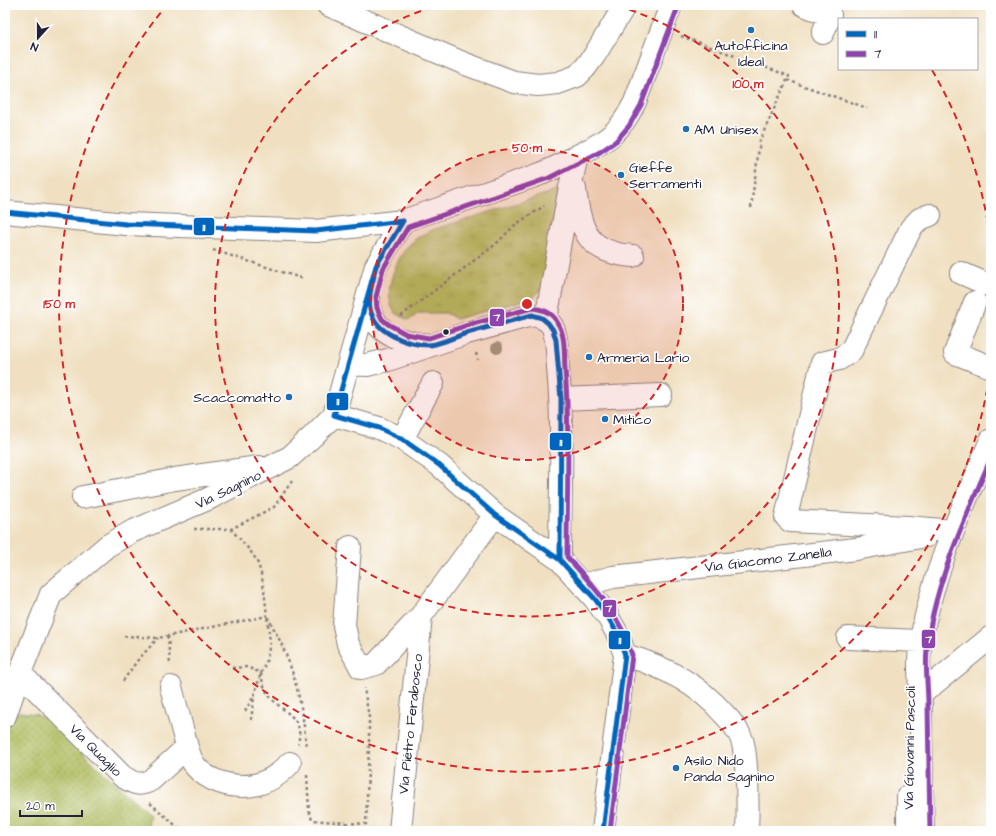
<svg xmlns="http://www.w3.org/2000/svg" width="996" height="836" font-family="'Architects Daughter',sans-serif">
<defs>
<pattern id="grass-tufts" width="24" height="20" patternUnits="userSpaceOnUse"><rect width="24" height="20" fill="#afbc5e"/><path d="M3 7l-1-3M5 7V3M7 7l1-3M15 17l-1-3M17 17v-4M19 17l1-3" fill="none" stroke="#96a153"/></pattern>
<pattern id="park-dots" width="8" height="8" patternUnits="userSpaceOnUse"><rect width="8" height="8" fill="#afbc5e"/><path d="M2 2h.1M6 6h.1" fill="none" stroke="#96a153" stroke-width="1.8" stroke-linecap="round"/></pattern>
</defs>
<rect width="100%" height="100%" fill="#fff"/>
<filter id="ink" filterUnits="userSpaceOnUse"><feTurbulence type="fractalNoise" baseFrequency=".025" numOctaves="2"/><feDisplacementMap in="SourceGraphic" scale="8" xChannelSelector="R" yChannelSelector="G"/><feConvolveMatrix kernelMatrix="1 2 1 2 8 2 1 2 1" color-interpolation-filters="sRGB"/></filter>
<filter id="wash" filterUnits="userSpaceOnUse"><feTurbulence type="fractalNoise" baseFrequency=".012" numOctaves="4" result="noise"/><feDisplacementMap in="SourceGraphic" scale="16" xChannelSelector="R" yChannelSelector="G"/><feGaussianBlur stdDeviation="0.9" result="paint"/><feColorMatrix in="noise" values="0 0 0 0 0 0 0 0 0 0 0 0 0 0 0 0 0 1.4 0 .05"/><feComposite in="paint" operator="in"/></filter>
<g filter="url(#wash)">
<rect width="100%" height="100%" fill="#f0e0c1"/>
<path fill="url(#grass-tufts)" stroke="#686f4c" d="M559,190L544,283L540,291L533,298L456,319L446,313H419L409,320C404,318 397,315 394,311C382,293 396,259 409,245C417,237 425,233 435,229Z"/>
<path fill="url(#park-dots)" stroke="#686f4c" d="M19,712L35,714L44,718L150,815L147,831H5V736L10,720L14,715Z"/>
</g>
<g filter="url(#ink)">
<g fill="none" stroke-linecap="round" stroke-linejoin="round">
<g stroke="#89817e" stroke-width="24">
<path id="minor" d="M328,5L463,63L514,82L538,85L558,83L577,76L585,68L594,56L625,5
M804,5L830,15L823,33
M575,189C580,230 587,253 633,256
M5,212L126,224L316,231L403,221L535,176C550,171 563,164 577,156C607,141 620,133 635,102L671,5
M930,215L920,219L911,228L851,351L839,359L822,363L786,517L790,521L908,527L953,531
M961,273L991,286
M369,296C369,301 369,307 370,311C379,337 405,342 429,345
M975,302L955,353L991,367
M546,319L569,192L577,156
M349,364L367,365L388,360L467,333L532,315C540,316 547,318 552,326C558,338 557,355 558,368C564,432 560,496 560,560
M561,399L661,395
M334,415L379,428L402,439L439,465L495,515L560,560L595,599L608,617L618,635L625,655L603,831
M402,439L433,383
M83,497L175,479L259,467
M350,547L344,625L348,644L361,668L376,664L421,616L495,515
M583,585L613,577L856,549L926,536
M848,638L920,641
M625,655C663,666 697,683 723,713C731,721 738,729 742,740C745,749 745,758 746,767C748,789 748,809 747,831
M20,673L122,776C133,783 139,787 151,780L187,747L171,687
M920,695L991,637
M5,716L20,673L51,594L107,546L131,532L208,499L290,457L313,436L334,415L376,266L403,221
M187,747C189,754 191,761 196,767C202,774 211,779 219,782C246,791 271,785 290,763
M400,831L421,616
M908,831V796
M923,831C922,788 921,746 921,703C920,682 917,661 921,640C933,570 964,505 991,440"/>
</g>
<path stroke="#89817e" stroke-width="2.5" stroke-dasharray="3 3" stroke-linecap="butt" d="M681,36L789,76L787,80L867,108
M751,208L760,140L787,80
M213,250L304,279
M401,316L496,244L515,225L544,206
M476,353L478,360
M194,529H231L274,507L292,481
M124,636L158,638L267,616C265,600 264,580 258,564C252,550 240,540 231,529
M168,636L170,666
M232,668L247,667L261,673L267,660L270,642L267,616C273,627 279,638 284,650C297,680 304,715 306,748
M261,673C262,681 264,688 268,694C282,714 305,715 298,744
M123,681L137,661L158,638
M245,711L254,696L261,673
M251,720L254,698
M307,775L309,810L312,820L346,823L345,831
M150,803L182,831
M346,823L366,824L369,744V717L364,688"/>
<use href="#minor" stroke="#fff" stroke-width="22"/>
<g stroke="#fff" stroke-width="8">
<path id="bus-1" d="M5,212L126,224L316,231L403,221
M403,221L376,266L334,415L379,428L402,439L439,465L495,515L560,560L595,599L608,617L618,635L625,655L603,831
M374,276C371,287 368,298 370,309C375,333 407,345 429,345C438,345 457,336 467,333C488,327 510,321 532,315L542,318L548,323L553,330L556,340L561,399L560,560"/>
</g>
<g stroke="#fff" stroke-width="8">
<path id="bus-2" d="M610,831L632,655C621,616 594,586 567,557C567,494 570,432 565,369C564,354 566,335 557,322C552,312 542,309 532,308L465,326L429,338L406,334L388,324L382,319L377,308L376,297L383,269L408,227L549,178L600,152L616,141L629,126L641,105L678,7
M930,831C929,789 929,746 928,704C928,686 925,668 927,650C933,586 966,517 991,458"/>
</g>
<use href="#bus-1" stroke="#0065bd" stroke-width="5"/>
<use href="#bus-2" stroke="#8e44ad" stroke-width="5"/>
</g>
<circle fill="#9e9a7f" cx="497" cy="348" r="6"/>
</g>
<circle cx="527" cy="304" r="156" fill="#d62828" fill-opacity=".12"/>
<g fill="none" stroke="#d62828" stroke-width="2" stroke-dasharray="7 5">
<circle cx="527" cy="304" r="156"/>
<path d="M618 6A312 312 0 1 1 436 6"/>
<path d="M991 365A468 468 0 1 1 166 6M932 70A468 468 0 0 1 991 243"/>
</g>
<g fill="#1f6fb2" stroke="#fff" stroke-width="1.5">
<circle cx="751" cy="30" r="4"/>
<circle cx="686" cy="129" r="4"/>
<circle cx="621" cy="175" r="4"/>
<circle cx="589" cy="357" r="4"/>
<circle cx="289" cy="397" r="4"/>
<circle cx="605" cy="419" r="4"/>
<circle cx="676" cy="768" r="4"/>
</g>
<circle fill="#22223b" stroke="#fff" stroke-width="1.5" cx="446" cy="332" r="3.5"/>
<g text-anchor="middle" stroke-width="3.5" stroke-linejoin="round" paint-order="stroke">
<g font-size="14" fill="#22223b" stroke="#fff" text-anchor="start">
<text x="751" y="50" text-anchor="middle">Autofficina<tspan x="751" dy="16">Ideal</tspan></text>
<text x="694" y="134">AM Unisex</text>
<text x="629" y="172">Gieffe<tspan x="629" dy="16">Serramenti</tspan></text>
<text x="597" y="362">Armeria Lario</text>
<text x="281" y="402" text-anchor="end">Scaccomatto</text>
<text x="613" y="424">Mitico</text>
<text x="684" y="765">Asilo Nido<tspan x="684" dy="16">Panda Sagnino</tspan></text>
</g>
<g font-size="14" fill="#22223b" stroke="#fff">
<text transform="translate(228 489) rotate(-26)" y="5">Via Sagnino</text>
<text transform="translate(768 559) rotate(-7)" y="5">Via Giacomo Zanella</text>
<text transform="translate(410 724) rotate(-84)" y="5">Via Pietro Ferabosco</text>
<text transform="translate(909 748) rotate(-89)" y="5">Via Giovanni Pascoli</text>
<text transform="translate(96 750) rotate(45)" y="5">Via Quaglio</text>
</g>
</g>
<circle cx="527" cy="304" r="6" fill="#d62828" stroke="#fff" stroke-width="2"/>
<g font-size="12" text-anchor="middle" font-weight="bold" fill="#d62828" stroke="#fff" stroke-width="3.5" stroke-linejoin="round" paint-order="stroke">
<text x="748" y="88">100 m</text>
<text x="527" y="152">50 m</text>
<text x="59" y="308">150 m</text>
</g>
<g stroke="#fff" stroke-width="1.5">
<rect x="193" y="217" width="22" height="19" rx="4" fill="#0065bd"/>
<rect x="489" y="308" width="16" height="19" rx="4" fill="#8e44ad"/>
<rect x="326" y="392" width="23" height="19" rx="4" fill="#0065bd"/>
<rect x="549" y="432" width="23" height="19" rx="4" fill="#0065bd"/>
<rect x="602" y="599" width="15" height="19" rx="4" fill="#8e44ad"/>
<rect x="921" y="629" width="15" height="20" rx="4" fill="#8e44ad"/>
<rect x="608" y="630" width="23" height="20" rx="4" fill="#0065bd"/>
</g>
<g font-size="11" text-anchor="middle" font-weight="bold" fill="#fff">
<text x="204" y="231">11</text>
<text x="497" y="321">7</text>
<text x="338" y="405">11</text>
<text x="561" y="446">11</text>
<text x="609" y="612">7</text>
<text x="929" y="643">7</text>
<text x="620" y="644">11</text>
</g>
<rect width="996" height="836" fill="none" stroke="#fff" stroke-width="20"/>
<rect x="838" y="18" width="140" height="52" fill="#ffffff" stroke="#a7a7b1"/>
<rect x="846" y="31" width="20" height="6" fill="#0065bd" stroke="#a7a7b1"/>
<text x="874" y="38" font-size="12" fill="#22223b">11</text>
<rect x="846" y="51" width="20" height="6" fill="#8e44ad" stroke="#a7a7b1"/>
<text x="874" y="58" font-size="12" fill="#22223b">7</text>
<g transform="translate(38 38) rotate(201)" stroke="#ffffff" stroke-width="3" paint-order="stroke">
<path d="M0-3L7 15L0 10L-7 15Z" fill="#22223b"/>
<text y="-6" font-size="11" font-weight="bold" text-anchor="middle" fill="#22223b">N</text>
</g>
<path d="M20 810v6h62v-6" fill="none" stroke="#22223b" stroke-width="2"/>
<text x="26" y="810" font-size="12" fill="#22223b" stroke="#ffffff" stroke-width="3" paint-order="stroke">20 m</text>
</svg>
